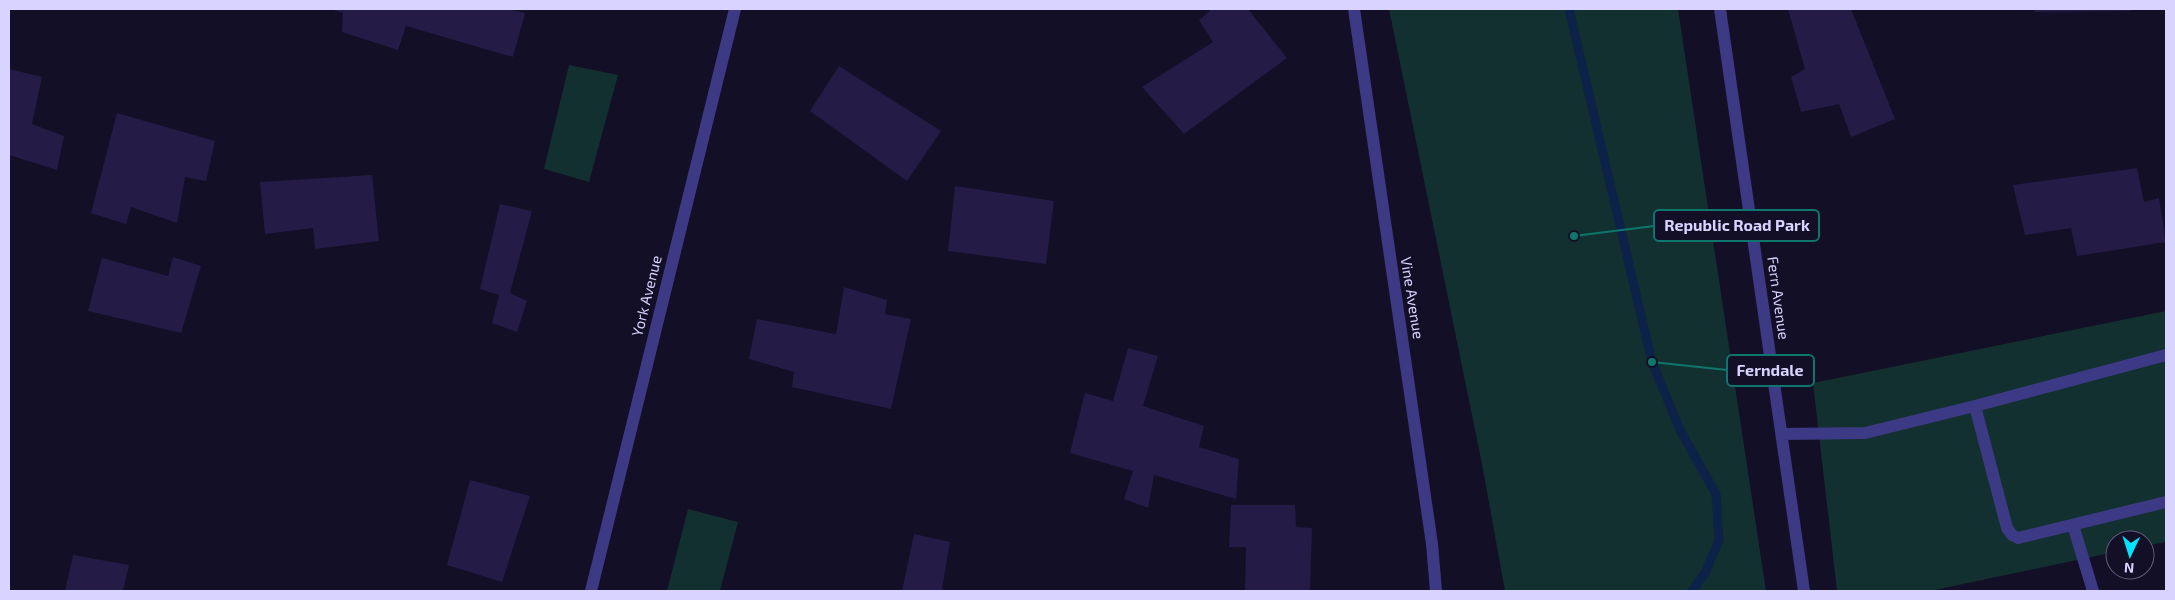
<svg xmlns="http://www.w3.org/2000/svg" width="2175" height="600" font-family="'Exo 2',sans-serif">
<rect width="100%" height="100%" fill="#130f26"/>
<path fill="#12302f" d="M1389,9H1678L1766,591H1505L1482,464Z
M569,65L618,75L589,182L544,169Z
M2166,311V542L2145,546V540H2115V552L1930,591H1837L1813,383Z
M688,509L738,522L720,591H667Z"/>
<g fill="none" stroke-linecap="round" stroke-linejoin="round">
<path stroke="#0c2248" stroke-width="9" d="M1569,9L1652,362L1680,430L1716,494L1719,540L1705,573L1692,591"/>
</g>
<path fill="#241b47" d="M330,9H508L525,13L513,57L406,26L398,50L342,32L343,13Z
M1212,9H1248L1287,58L1184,134L1142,87L1213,42L1199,20Z
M1788,9H1851L1895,119L1851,137L1839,104L1801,112L1791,77L1805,69Z
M2035,9H2131V11L2035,12Z
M839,66L941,131L907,181L810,111Z
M9,69L42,77L32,124L64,136L57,170L9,155Z
M117,113L215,141L206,181L185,177L177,223L131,207L126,224L91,213Z
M2137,168L2144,202L2159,198L2166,242L2077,256L2071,228L2025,235L2013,185Z
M372,175L379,241L315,249L313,228L265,234L260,182Z
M955,186L1054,201L1046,264L948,251Z
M500,204L532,211L510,293L527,301L517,332L492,323L499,295L480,289Z
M173,257L201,266L181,333L88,311L102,258L168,276Z
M844,287L887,300L885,314L911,319L891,409L792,387L794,372L749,359L757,319L836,334Z
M1128,348L1158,356L1143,406L1204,426L1199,447L1239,459L1236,499L1154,475L1148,508L1124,499L1133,471L1070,453L1085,393L1113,401Z
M470,480L530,496L502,582L447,565Z
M1231,505H1295L1296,527L1312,528L1310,591H1245L1246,547H1229Z
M914,534L950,542L942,589L948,591H902Z
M73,555L129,565L123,591H65Z"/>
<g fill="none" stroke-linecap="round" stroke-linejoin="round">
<path stroke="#3d3a85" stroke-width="12" d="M1354,9L1432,544L1436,591
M1720,9L1804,591
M1975,406L2007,528L2012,535L2018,538L2166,502
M1782,434L1865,433L1975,406L2166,355
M2073,525L2093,591
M591,591L735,9"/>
</g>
<g text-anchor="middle" stroke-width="4" stroke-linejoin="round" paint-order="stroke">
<g font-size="15" fill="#d9d4ff" stroke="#130f26">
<text transform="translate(647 296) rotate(-76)" y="5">York Avenue</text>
<text transform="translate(1412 298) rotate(81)" y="5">Vine Avenue</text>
<text transform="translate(1778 298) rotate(82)" y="5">Fern Avenue</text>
</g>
</g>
<path fill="none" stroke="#0f766e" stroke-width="2" d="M1574 236L1654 226M1652 362L1727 370"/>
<g fill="#0f766e" stroke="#130f26" stroke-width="2">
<circle cx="1574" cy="236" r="5"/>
<circle cx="1652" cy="362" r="5"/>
</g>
<g fill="#130f26" stroke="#0f766e" stroke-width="2">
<rect x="1654" y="210" width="165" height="31" rx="5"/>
<rect x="1727" y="355" width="87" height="31" rx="5"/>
</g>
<g font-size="16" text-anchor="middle" font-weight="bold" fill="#d9d4ff">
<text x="1737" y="231">Republic Road Park</text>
<text x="1770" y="376">Ferndale</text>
</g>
<rect width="2175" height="600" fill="none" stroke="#d9d4ff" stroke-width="20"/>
<g transform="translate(2130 555) rotate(184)"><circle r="24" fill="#130f26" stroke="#625e7d"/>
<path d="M0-4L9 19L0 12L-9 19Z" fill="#00e5ff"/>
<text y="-8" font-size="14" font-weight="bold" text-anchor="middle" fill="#d9d4ff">N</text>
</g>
</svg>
